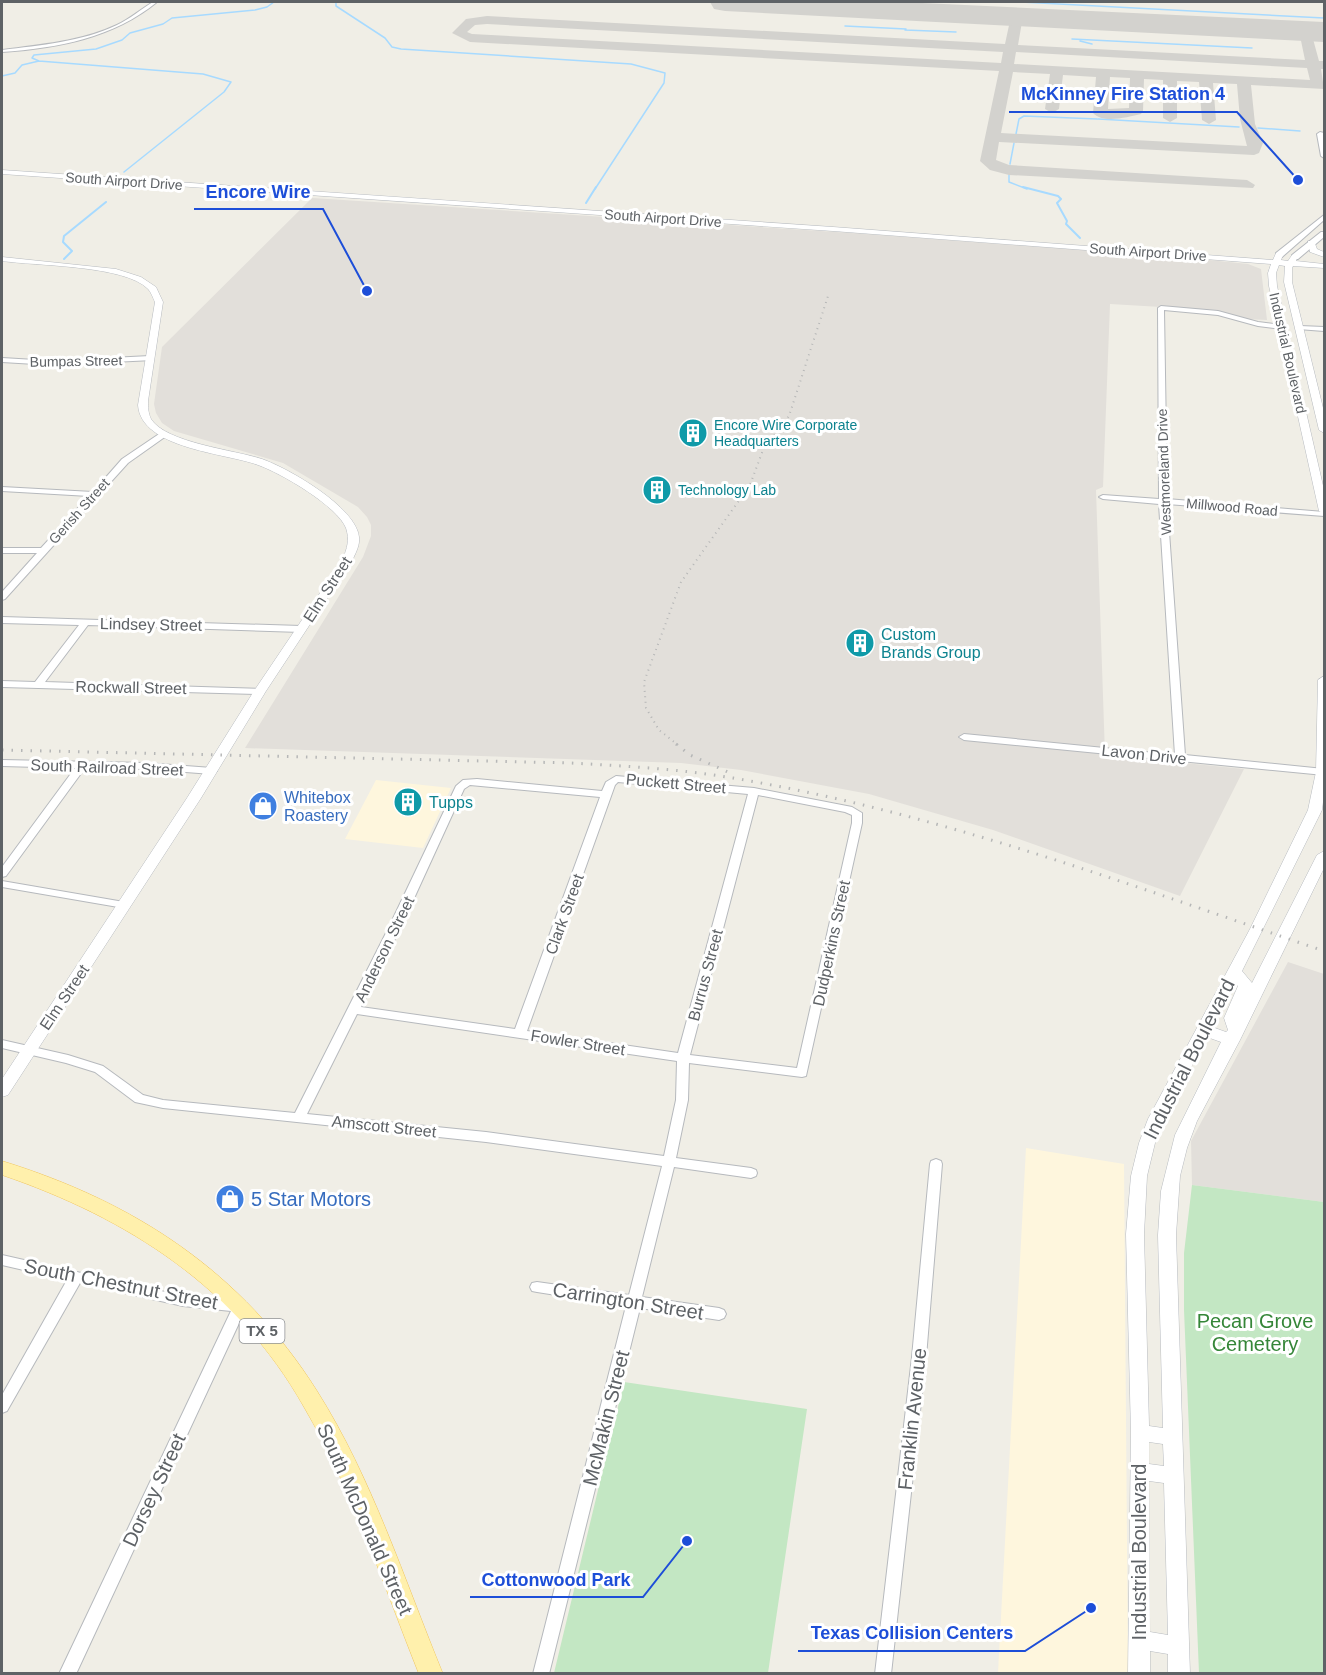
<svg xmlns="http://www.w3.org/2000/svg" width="1326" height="1675" font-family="Arial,sans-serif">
<rect width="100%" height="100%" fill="#f0eee6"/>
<path fill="#fef6dd" d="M376,780L451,788L423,848L345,839Z
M1026,1148L1124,1164L1128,1673H998Z"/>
<path fill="#e2dfda" d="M312,198L852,233L1190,258L1248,264L1261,269L1267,320L1246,319L1212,310L1110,304L1103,487L1096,490L1105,755L1244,769L1180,896L993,830L869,794L741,770L681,763L245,748L363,557L371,536V525L367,517L358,507L283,463L174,431L162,423L156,413L154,404L162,347Z
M1288,962L1324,974V1202L1192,1185L1191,1141Z"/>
<path fill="#c3e7c3" d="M1192,1185L1324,1202V1673H1199L1184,1310V1253Z
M624,1382L807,1409L768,1673H554Z"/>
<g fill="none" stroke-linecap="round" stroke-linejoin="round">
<path stroke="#a7daff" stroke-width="1.5" d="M336,2V6L385,38L392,47L401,49L631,64L665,73L664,83L595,189
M1021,2L1324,18
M845,26L906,29
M905,30L956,32
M1072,39L1252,48
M1080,41L1092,44
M39,61L203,74L231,82L224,92L124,172
M2,76L15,73L22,65L39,61L32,58L34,55L96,49L122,40L130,33L163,24L172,18L255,10L267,7L274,2
M1098,119L1239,127
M1258,128L1300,131
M1016,134L1019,119L1024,116L1097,119
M1010,164L1014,143
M1009,175V182L1027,189"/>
<path stroke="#a7daff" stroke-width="2" d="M1023,187L1058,196L1061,199L1057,203L1067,221L1066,224L1080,238
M586,203L596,187
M64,259L72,251L63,242L64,236L106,202"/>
<path fill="#d3d2ce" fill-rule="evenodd" d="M1017,12L1023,16L1018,45L1305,60L1299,31L1305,27L1310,28L1319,61H1324V69H1321L1324,89L1251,85L1255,124L1263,143L1259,153L1254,155L999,142L996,160L1009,165L1247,180L1255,185L1253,188L1009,175L990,170L980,161L999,71L470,42L452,33L466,19L487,16L1005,44L1011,16ZM487,24L1003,52L1001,63L472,34L467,32L475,25ZM1016,52L1307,68L1310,80L1014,64ZM1013,72L1050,74L1045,109L1052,113L1059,109L1063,75L1096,77L1093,113C1103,124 1128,117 1141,114L1143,111L1144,79L1163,80V118L1170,122L1177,118V81L1199,82L1202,120L1209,124L1216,120L1213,83L1237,84L1240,119L1247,146L1001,133ZM1110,77L1130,78L1129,108L1108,109Z"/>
<path fill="#d3d2ce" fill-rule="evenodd" d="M710,2H901L1324,22V42L725,11L714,9Z"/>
<g stroke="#b6b9bd" stroke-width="2">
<path id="minor" d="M153,2H157C113,38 58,48 2,52V50C41,45 81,42 117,25C130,19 141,9 153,2Z
M1161,306L1218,311L1258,322L1282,325L1285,327L1282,329L1258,326L1218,315L1164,310L1167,499L1324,512V516L1167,504L1185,755L1324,769V775L964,740L959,737L964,734L1175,755L1159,504L1103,499L1099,497L1103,495L1159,499L1158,308Z
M1300,326L1324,327V331L1298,329L1297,328Z
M150,356H153V360L52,365L2,362V358L52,361Z
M162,432L169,434L128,463L5,599L2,600V592L37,553H2V548H41L89,496L2,491V487L93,492L122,459Z
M2,617L301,626L306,629L301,632L88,625L45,682L263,689L265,691L263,693L260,694L2,687V681L35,682L79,625L2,623Z
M2,760L146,763L212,768L217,771L212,774L146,769L85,768L6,876L2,877V867L75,768L2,766Z
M616,776L754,788L852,807L862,813V823L806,1076L802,1077L689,1063L688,1100L676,1158L751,1168L756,1170L757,1173L756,1176L751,1178L674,1167L642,1297L719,1308L724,1310L726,1314L724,1318L719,1320L640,1308L549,1674H533L626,1306L537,1292L532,1291L530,1287L532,1283L537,1282L629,1295L662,1166L486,1142L163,1108L135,1102L95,1072L66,1063L2,1048V1040L68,1055L103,1066L143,1095L163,1100L295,1113L388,929L456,786L463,780L477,779L602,791L606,782ZM618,782L748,794L678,1053L527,1031L615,785ZM470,785L600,797L515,1029L361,1007L400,929L464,789ZM758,795L845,812L852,815V823L797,1068L690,1055ZM357,1014L677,1061L676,1100L664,1156L486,1132L307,1114Z
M2,881L124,902L129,905L124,908L2,887Z
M936,1159L941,1161L942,1164L926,1357L891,1674H875L912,1357L930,1164L931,1161Z
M2,1255L183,1296L240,1301L245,1302L247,1306L76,1674H59L231,1311L183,1306L80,1283L7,1411L2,1413V1395L67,1280L2,1265Z"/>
</g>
<g stroke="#b6b9bd" stroke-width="2">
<path id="tertiary" d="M1320,132L1324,133V158L1321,156L1317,134Z
M1324,215V220L1282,257H1276V253Z
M1321,232H1324V237L1298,259H1292V255Z"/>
</g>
<g stroke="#b7bbc0" stroke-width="1">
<path id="secondary" d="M2,170L833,227L1273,260L1276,253H1279L1283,255L1281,260L1288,261L1292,255H1298L1296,261L1324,264V268L1293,266L1292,268V282L1324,412V433L1319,430L1284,282L1285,266L1279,265L1276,273L1277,286L1324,490V514L1319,511L1269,286L1268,273L1271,264L833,231L2,174Z
M1308,241H1314L1317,249L1324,252V257L1310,252Z
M2,257L116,269L141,277L156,287L163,302L148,401C148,407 148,413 151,419C166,443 235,450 262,459C288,468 356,507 359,537C360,545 356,552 353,559L266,691L201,798L8,1095L2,1097V1079L187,798L254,691L343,559C347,548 350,540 346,528C337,506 281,473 258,465C226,453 141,449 138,405L155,302C153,298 151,292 148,289C125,265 36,266 2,261Z
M1324,676V794L1322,810L1242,971L1252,983L1317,855L1324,851V868L1240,1040L1197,1121L1187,1148L1180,1176L1176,1235L1190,1674H1168V1654L1150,1651V1674H1128L1131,1433L1126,1234L1131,1176L1139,1143L1148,1119L1250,929L1308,810L1316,772L1318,680ZM1236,983L1238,986L1224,1018L1228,1030L1226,1032L1212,1027ZM1207,1037L1221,1042L1175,1135L1161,1191L1158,1235L1163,1428L1149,1426L1144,1234L1147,1176L1155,1143L1164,1119ZM1149,1442L1163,1444L1164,1466L1149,1464ZM1149,1481L1164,1483L1168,1635L1150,1632Z"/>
</g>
<g stroke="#f1c65e" stroke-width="1">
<path id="primary" d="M2,1161C135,1202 242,1272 317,1391C372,1478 404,1579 443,1674H419C383,1584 353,1491 304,1407C237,1288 128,1218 2,1175Z"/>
</g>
<use href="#minor" fill="#fff" fill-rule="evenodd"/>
<use href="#tertiary" fill="#fff" fill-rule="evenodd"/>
<use href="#secondary" fill="#fff" fill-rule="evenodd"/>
<use href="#primary" fill="#fff0ac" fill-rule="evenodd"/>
<path stroke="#b6b7b7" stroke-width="2" stroke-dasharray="1 4.5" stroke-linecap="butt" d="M678,745L659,730L646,708L644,682L681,582L750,485L763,450L789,416L829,293"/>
<path stroke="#b6b7b7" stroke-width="3" stroke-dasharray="1.5 8" stroke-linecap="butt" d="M676,744L690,755L728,772
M2,750L571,763C625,766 680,769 733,778C936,812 1130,885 1324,951"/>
</g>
<defs>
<g id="building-disc" transform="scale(1.5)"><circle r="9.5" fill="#0f9aa8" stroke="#fff"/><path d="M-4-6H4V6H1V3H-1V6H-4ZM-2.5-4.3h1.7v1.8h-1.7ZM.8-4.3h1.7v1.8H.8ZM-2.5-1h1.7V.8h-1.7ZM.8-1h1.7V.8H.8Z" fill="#fff"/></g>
<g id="shop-disc" transform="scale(1.5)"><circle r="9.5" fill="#3f7fe0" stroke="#fff"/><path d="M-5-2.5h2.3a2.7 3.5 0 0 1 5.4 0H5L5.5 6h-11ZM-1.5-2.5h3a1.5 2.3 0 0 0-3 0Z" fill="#fff"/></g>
</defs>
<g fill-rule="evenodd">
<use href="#building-disc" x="693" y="433"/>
<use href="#building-disc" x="657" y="490"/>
<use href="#building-disc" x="860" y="643"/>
<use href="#building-disc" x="408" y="802"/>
<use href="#shop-disc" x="263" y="806"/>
<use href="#shop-disc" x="230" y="1199"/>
</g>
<g text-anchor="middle" stroke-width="6" stroke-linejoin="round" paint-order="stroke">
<g font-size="14" fill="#5e6266" stroke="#fff">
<text transform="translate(124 181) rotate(4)" y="5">South Airport Drive</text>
<text transform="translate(663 218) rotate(4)" y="5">South Airport Drive</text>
<text transform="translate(1148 252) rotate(4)" y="5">South Airport Drive</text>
<text transform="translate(1288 353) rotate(77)" y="5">Industrial Boulevard</text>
<text transform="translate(76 361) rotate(-1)" y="5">Bumpas Street</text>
<text transform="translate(1164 472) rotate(-92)" y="5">Westmoreland Drive</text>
<text transform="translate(1232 507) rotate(5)" y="5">Millwood Road</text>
<text transform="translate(79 511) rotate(-48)" y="5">Gerish Street</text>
</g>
<g font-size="14" fill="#0d838f" stroke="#fff" text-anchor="start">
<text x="714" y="430">Encore Wire Corporate<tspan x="714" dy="16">Headquarters</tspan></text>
<text x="678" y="495">Technology Lab</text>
</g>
<rect fill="#fff" stroke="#8e9194" stroke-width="1.5" x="239.5" y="1319" width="45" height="24" rx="4.5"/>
<g font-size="15" font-weight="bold" fill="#5e6266">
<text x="262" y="1336">TX 5</text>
</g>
<g font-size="16" fill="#5e6266" stroke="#fff">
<text transform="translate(327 589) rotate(-57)" y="6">Elm Street</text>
<text transform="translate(151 624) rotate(1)" y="6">Lindsey Street</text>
<text transform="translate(131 687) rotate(1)" y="6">Rockwall Street</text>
<text transform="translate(1144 754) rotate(6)" y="6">Lavon Drive</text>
<text transform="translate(107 767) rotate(2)" y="6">South Railroad Street</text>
<text transform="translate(676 783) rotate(5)" y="6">Puckett Street</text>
<text transform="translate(564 914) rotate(-70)" y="6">Clark Street</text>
<text transform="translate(831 943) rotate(-78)" y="6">Dudperkins Street</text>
<text transform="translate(384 949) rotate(-64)" y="6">Anderson Street</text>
<text transform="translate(705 975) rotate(-75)" y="6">Burrus Street</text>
<text transform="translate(64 997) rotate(-56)" y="6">Elm Street</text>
<text transform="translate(578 1042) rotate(9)" y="6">Fowler Street</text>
<text transform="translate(384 1126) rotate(6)" y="6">Amscott Street</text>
</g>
<g font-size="16" fill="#0d838f" stroke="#fff" text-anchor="start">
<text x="881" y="640">Custom<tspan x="881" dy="18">Brands Group</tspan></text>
<text x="429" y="808">Tupps</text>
</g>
<g font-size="16" fill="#366cbe" stroke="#fff" text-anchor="start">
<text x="284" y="803">Whitebox<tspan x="284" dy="18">Roastery</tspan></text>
</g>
<g font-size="20" fill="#5e6266" stroke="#fff">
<text transform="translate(1189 1059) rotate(-63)" y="7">Industrial Boulevard</text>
<text transform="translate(121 1284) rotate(11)" y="7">South Chestnut Street</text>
<text transform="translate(628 1301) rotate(9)" y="7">Carrington Street</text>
<text transform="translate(606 1418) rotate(-76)" y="7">McMakin Street</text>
<text transform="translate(912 1419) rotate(-84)" y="7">Franklin Avenue</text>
<text transform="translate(154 1490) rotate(-65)" y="7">Dorsey Street</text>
<text transform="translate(365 1519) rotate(66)" y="7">South McDonald Street</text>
<text transform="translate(1139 1552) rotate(-90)" y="7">Industrial Boulevard</text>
</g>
<g font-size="20" fill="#366cbe" stroke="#fff" text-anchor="start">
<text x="251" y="1206">5 Star Motors</text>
</g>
<g font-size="20" fill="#358638" stroke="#fff">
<text x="1255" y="1328">Pecan Grove<tspan x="1255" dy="23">Cemetery</tspan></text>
</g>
</g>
<path fill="none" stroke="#1d4ed8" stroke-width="2" d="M1298 180L1237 112H1009M367 291L323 209H194M687 1541L643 1597H470M1091 1608L1025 1651H798"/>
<g fill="#1d4ed8" stroke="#fff" stroke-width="2">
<circle cx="1298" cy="180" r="6"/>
<circle cx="367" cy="291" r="6"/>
<circle cx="687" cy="1541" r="6"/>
<circle cx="1091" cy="1608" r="6"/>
</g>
<g font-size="18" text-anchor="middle" font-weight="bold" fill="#1d4ed8" stroke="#fff" stroke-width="6" stroke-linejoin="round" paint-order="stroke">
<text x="1123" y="100">McKinney Fire Station 4</text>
<text x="258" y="198">Encore Wire</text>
<text x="556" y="1586">Cottonwood Park</text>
<text x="912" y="1639">Texas Collision Centers</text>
</g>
<rect width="1326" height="1675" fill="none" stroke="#5e6266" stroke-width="6"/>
</svg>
